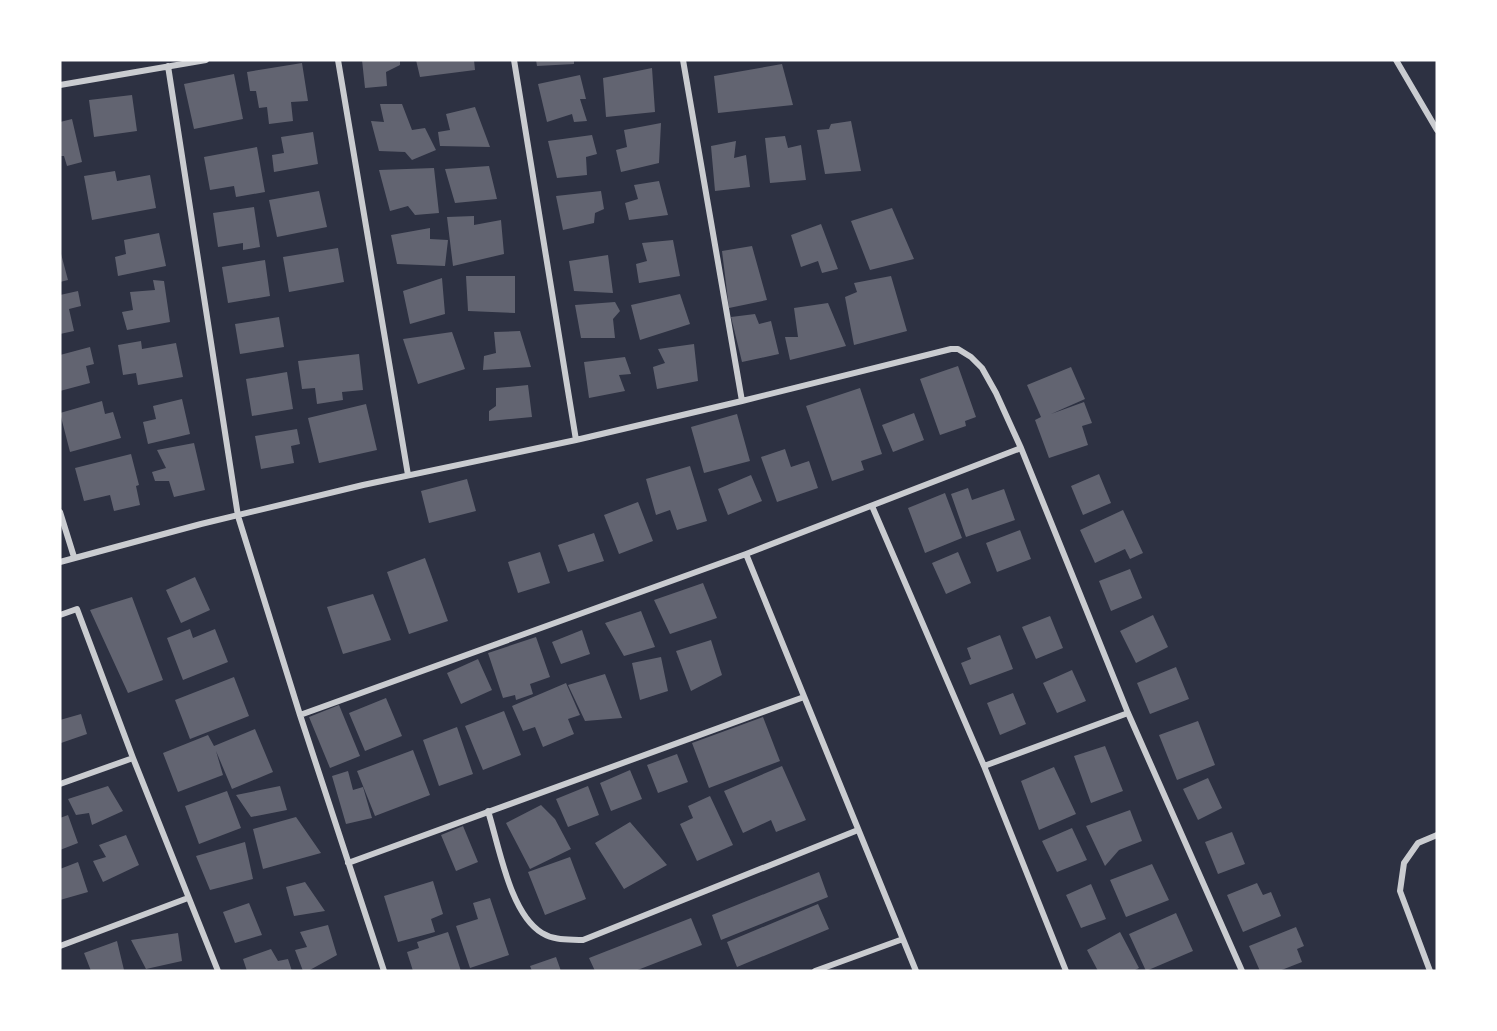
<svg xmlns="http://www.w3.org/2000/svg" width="1497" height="1031" font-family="'Zilla Slab',serif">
<rect width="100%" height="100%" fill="#2d3142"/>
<path fill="#626471" d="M362,60H400V65L386,72L387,86L365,88Z
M416,60H474L475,70L420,77Z
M536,60H574V64L537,66Z
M302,63L308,101L291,102L293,121L269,124L267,107L259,108L256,91H250L247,72Z
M782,64L793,105L718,113L714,76Z
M652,68L655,112L606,117L603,78Z
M234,74L243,119L194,129L184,84Z
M580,75L586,99H580L587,121L574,122L572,114L547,122L538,84Z
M132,95L137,131L94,137L89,100Z
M380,104H402L412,130L425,128L436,150L412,160L405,152L379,151L371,121L384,122Z
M475,107L490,147L440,146L438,132L450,130L446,114Z
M72,119L82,162L67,166L64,156H60V122Z
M851,121L861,171L825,174L817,130L829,129L831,124Z
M661,123L659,163L621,172L616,150L627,147L624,130Z
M313,132L318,164L274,172L272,155L284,153L281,137Z
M592,135L597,154L586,157L587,175L557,178L548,141Z
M785,136L788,148L801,145L806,180L770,183L765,138Z
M736,141L734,158L746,155L750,187L715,191L711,146Z
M257,147L265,192L236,197L234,186L210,190L204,157Z
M489,166L497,199L455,203L445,169Z
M434,168L439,213L415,215L408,206L390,211L379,170Z
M115,171L117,181L150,175L156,208L92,220L84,176Z
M659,181L668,215L629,220L625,203L638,199L634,185Z
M319,191L327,227L277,237L269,200Z
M601,191L604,209L595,213L594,223L563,230L556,196Z
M254,207L260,247L243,250V243L218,247L213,213Z
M892,208L914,259L870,270L851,221Z
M474,216V225L501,220L504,254L453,266L447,217Z
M821,224L838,269L822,273L818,261L801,267L791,235Z
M430,228V239L448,240L445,266L397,264L391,235Z
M159,233L166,266L118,276L115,257L126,254L124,240Z
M673,240L680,276L639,283L636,264L647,261L642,243Z
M752,246L767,300L729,308L722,251Z
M338,248L344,282L289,292L283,257Z
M60,250L68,280L60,282Z
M608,255L613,293L574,291L569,261Z
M265,260L270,296L228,303L222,267Z
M466,276H515V313L468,311Z
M891,276L907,331L854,345L845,297L857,292L854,283Z
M442,278L445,314L410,324L403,291Z
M153,280L164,281L170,322L127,330L122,312L133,310L130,292L155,290Z
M78,291L81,306L69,309L74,331L60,334V295Z
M680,294L690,324L640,340L631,305Z
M615,302L620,311L613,319L615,338H581L575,305Z
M828,303L846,346L790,360L785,337H798L794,308Z
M755,314L759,324L771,321L779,354L742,362L731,317Z
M279,317L284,347L240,354L235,324Z
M520,331L531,367L483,370L484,356L496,353L494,332Z
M452,332L465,369L418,384L403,339Z
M141,341L142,349L176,343L183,377L138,385L136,373L123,375L118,345Z
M694,344L698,381L657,389L653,367L665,363L658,349Z
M90,347L94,364L86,366L90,383L60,391V355Z
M359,354L363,390L342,392L343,400L317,404L315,388L302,389L298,361Z
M625,357L631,374L619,375L625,391L589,398L584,362Z
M958,366L976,417L965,421L966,426L940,435L920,379Z
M1071,367L1085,399L1051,414L1084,402L1092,423L1082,426L1088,445L1049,458L1035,420L1041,417L1027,385Z
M287,372L293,409L252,416L246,379Z
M528,385L532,417L489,421V411L496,406V388Z
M860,388L882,454L861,461L864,470L832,481L806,406Z
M182,399L190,434L148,444L143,422L156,419L153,406Z
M102,401L105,414L113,412L121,438L70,452L60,413Z
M366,404L377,450L319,463L308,418Z
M914,413L924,440L893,452L882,425Z
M737,414L750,461L704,473L691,427Z
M297,429L300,444L291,446L294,463L261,469L255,436Z
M194,443L205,490L174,497L169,481H155L152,472L166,468L157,450Z
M785,449L791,467L809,461L818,488L777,502L761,457Z
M131,454L139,485L136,486L140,505L114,511L110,495L84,501L75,468Z
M690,466L707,521L677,530L670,510L656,515L646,479Z
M1099,474L1111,503L1083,515L1071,486Z
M751,475L762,501L728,515L718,489Z
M467,479L476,511L429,523L421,491Z
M968,488L972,500L1004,489L1015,520L966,537L951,494Z
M945,493L962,538L925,553L908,508Z
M638,502L653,541L619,554L604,515Z
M1123,510L1143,553L1130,559L1125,549L1095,563L1080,530Z
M1020,530L1031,559L997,572L986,543Z
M594,533L604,561L568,572L558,545Z
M540,552L550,583L518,593L508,562Z
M958,552L971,583L946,594L932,563Z
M425,558L448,621L409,634L387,572Z
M1130,569L1142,598L1111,611L1099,581Z
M195,577L210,610L181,623L166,590Z
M703,583L717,618L670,634L654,600Z
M373,594L391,640L343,654L327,607Z
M132,597L163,680L128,693L90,610Z
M641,611L655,647L624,656L605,623Z
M1153,615L1168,647L1136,663L1120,631Z
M1050,616L1063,648L1036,659L1022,627Z
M190,629L193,638L215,629L228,662L183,680L167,638Z
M582,630L590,654L561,664L552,642Z
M1000,635L1013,669L970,685L961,663L971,659L967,648Z
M536,637L550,677L530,684L533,694L516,700L515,695L503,698L488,653Z
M711,640L722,675L691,691L676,651Z
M661,657L668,691L640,700L632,663Z
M478,659L492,690L461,704L447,673Z
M1176,667L1189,699L1150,714L1137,683Z
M1072,670L1086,701L1057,713L1043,683Z
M605,674L622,718L585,721L568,685Z
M234,677L249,716L190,739L175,700Z
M566,683L580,715L568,719L574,734L543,747L535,727L523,731L512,706Z
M1013,693L1026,724L1000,735L987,703Z
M386,698L402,736L365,751L349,713Z
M339,705L360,756L330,768L309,717Z
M504,711L521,755L483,770L465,726Z
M81,714L87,734L61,743L60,720Z
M763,717L780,761L709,788L692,743Z
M1198,721L1215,765L1177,780L1159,735Z
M457,727L473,774L439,786L423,740Z
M255,729L273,772L232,789L216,751L223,775L178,792L163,753L208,735L214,746Z
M1105,746L1123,791L1091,803L1074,756Z
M413,750L430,795L375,816L357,771Z
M677,754L688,782L658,793L647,765Z
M782,766L806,820L776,832L771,820L743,833L724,791Z
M1054,767L1076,814L1039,830L1021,781Z
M630,770L642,799L611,811L600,783Z
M348,771L353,790L363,787L372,818L346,824L332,776Z
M1208,778L1222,808L1198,820L1183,789Z
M108,786L123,811L92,825L89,813L76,815L68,799Z
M280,786L287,810L251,817L236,795Z
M588,786L599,815L568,827L556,799Z
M227,791L241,828L199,844L185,806Z
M710,796L733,845L697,861L680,824L693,818L688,806Z
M541,805L555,819L571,849L530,869L506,823Z
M1130,810L1142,841L1119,850L1105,866L1086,826Z
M68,815L78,843L60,850V818Z
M296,817L321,853L263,869L253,829Z
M630,822L667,865L624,889L595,843Z
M463,826L478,862L456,871L441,835Z
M1072,828L1087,860L1057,872L1042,841Z
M1232,832L1245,864L1218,874L1205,842Z
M126,835L139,865L103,882L93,861L106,857L99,845Z
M245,842L253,879L210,890L196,856Z
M570,857L586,899L545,915L528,872Z
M78,862L88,892L60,900V869Z
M1152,864L1169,900L1126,917L1110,880Z
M819,872L828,897L721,940L712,915Z
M433,881L443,914L431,919L435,932L398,942L384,896Z
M305,882L325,911L294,916L286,887Z
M1257,883L1263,895L1271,892L1281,916L1243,932L1227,895Z
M1091,884L1106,919L1081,928L1066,895Z
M490,898L509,955L470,968L456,926L478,919L473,903Z
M249,903L262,935L235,943L223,912Z
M818,904L829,929L737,967L727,942Z
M1176,913L1193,951L1146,971L1129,934Z
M691,918L702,945L635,971H595L589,958Z
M328,925L337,955L308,971H303L295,950L307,947L300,932Z
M1296,927L1304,946L1297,949L1302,962L1279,971H1260L1249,946Z
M448,932L461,971H413L407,952L419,948L417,942Z
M1120,932L1139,968L1133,971H1098L1087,950Z
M178,933L182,961L146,969L131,940Z
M117,941L124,970L91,971L84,953Z
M271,949L278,961L288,959L292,971H247L243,959Z
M556,957L561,971H532L530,966Z"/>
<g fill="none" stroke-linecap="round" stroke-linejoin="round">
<path stroke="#caccd0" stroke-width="6" d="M338,60L408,475
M514,60L576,440
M683,60L742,401
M1396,60L1437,130
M168,66L238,516L300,715L384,971
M60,85L206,60
M872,506L984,766L1066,971
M60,512L74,557
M746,554L916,971
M60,562L201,524L363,485L576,440L742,401L951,349H958L971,357L982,368L996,393L1021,448L1128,713L1242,971
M60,615L77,609L133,758L218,971
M300,715L746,554L1021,448
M984,766L1128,713
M60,784L133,758
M488,811C499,846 510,914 542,933C555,941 569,939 583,940L858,830
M348,863L804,697
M60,946L188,898
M815,971L903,939
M1430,971L1400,891L1404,863L1418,843L1437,835"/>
</g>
<rect width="1497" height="1031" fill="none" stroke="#ffffff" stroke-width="123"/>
</svg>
